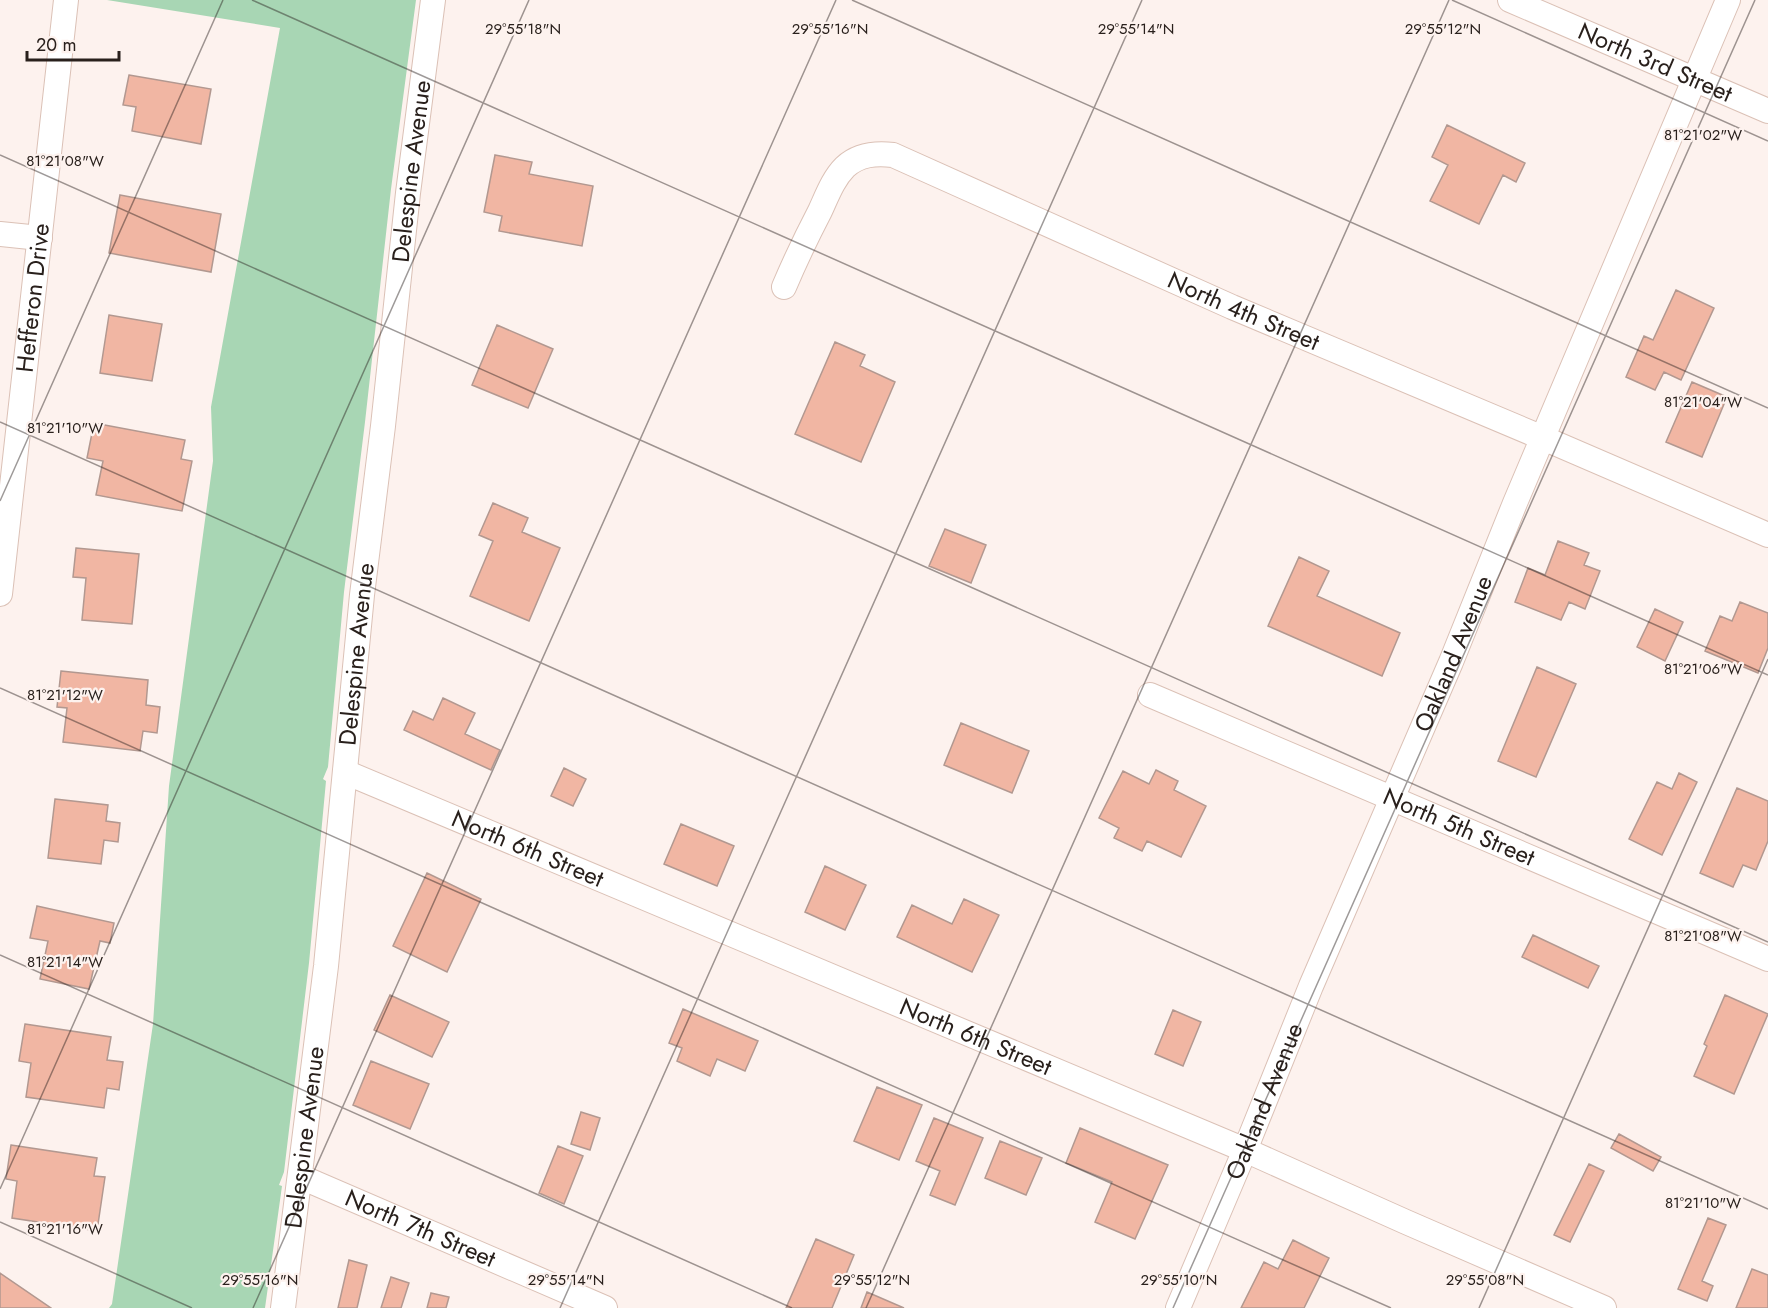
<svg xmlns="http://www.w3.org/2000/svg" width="1768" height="1308" font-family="Jost,sans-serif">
<rect width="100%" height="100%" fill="#fdf2ee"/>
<path fill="#a8d6b4" d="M107,0H416L391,189L365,422L344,592L328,767L323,779L326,781L309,963L284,1172L279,1185L282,1186L265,1308H109L112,1304L153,1024L169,786L213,461L211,407L280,28Z"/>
<path fill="#f1b6a3" stroke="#b29890" stroke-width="1.5" d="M129,75L211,89L201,144L132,131L136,107L123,105Z
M1447,125L1525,163L1516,182L1503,175L1479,224L1430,201L1448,165L1432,157Z
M495,155L532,162L529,174L593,186L582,246L499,231L502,216L484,212Z
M120,195L221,214L211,272L109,253Z
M1676,290L1714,308L1681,380L1664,372L1655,390L1626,377L1644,336L1653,340Z
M109,315L162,324L152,381L100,373Z
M497,325L553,349L528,408L472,385Z
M835,342L865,355L860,366L895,382L861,462L795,434Z
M1692,382L1727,397L1702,457L1666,442Z
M94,423L185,440L181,459L192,461L182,511L96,495L103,461L87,458Z
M493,503L528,518L522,532L560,548L529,621L470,596L493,541L479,535Z
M945,529L986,545L971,583L929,566Z
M1558,541L1589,553L1584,565L1600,571L1585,609L1569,602L1561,620L1515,602L1528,568L1545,575Z
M76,548L139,554L132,624L82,620L86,578L73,577Z
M1299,557L1329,571L1317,596L1400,633L1382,676L1268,626Z
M1740,602L1768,613V648L1758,673L1705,651L1720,616L1732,621Z
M1655,609L1683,622L1665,661L1637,647Z
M1537,667L1576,684L1536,777L1498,761Z
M61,671L148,680L146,705L160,707L157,733L143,731L140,751L63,742L67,708L57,707Z
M443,698L475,713L465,734L500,750L491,770L404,730L413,711L433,720Z
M961,723L1029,751L1012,793L944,765Z
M564,768L586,779L573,806L551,796Z
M1156,770L1178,781L1174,790L1206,806L1181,857L1147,841L1142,851L1114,838L1119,828L1099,818L1123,771L1149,784Z
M1679,773L1697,782L1662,855L1629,839L1657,782L1672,789Z
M1737,788L1768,801V841L1756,870L1743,865L1733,887L1700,873Z
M55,799L108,805L106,821L120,823L118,842L104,840L101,864L48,858Z
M681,824L734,846L717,886L664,864Z
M825,866L866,885L845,930L805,912Z
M427,873L481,899L447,972L393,946Z
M964,899L999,915L972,972L897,937L912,905L952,924Z
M37,906L114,923L110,943L100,941L89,989L40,979L48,941L30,938Z
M1533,935L1599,966L1588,988L1522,957Z
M390,995L449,1022L432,1057L374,1030Z
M1725,995L1768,1014L1734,1094L1694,1076L1707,1046L1704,1044Z
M683,1009L758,1041L745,1071L717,1059L710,1076L677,1061L682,1048L669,1043Z
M1173,1010L1201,1022L1183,1066L1155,1054Z
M25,1024L111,1037L107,1060L123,1062L119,1090L107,1088L104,1108L26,1097L31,1063L19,1061Z
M371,1061L429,1084L410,1129L353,1105Z
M877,1087L922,1105L899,1160L854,1141Z
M581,1112L600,1118L590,1150L571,1144Z
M934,1118L983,1138L955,1205L930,1195L940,1171L916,1161Z
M1080,1128L1168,1165L1135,1239L1095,1222L1112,1182L1066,1163Z
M1619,1134L1661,1157L1653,1171L1611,1148Z
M1000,1141L1042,1158L1026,1195L985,1178Z
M11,1145L97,1158L94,1176L105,1177L97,1231L12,1218L17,1181L6,1179Z
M558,1146L583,1156L564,1204L539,1193Z
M1589,1164L1604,1171L1570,1242L1554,1235Z
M1708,1218L1726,1225L1702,1281L1713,1286L1707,1301L1678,1289Z
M816,1239L854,1255L832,1308H786Z
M1293,1240L1329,1258L1304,1308H1241L1264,1262L1278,1269Z
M349,1260L367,1265L357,1308H338Z
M1752,1269L1768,1275V1308H1736Z
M0,1273L51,1308H0Z
M391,1277L409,1283L401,1308H381Z
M867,1292L904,1308H861Z
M431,1293L449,1297L446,1308H427Z"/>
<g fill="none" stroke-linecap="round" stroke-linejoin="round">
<g stroke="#dbc1b6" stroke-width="26">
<g id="street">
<path id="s1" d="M1510,0L1768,111"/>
<path d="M0,234L40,238"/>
<path id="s2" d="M784,287C795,261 807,236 820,211C827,196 833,179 845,167C859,154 876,153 893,155L1232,307L1543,438L1768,535"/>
<path id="s3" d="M0,594L66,0"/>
<path id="s4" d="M1150,695L1768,959"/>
<path id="s5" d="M345,772L1245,1150L1406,1222L1604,1308"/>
<path id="s6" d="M301,1177L605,1308"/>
<path id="s7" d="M283,1308L326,966L362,595L383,426L408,193L433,0"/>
<path id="s8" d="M1178,1308L1245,1150L1311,986L1451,662L1515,503L1728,0"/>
</g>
</g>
<use href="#street" stroke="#fff" stroke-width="24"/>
</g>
<path fill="none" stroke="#29201c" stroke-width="1.5" stroke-opacity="0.45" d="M252,0L1768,675M852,0L1768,408M1452,0L1768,141M0,155L1768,942M0,422L1768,1209M0,501L223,0M0,688L1391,1308M0,955L792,1308M0,1189L529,0M0,1222L192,1308M253,1308L836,0M560,1308L1142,0M866,1308L1449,0M1173,1308L1755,0M1479,1308L1768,659"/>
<g text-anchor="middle" stroke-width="4.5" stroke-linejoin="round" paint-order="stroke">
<g font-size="24" fill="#29201c" stroke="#fdf2ee">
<text dy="8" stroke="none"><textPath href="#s1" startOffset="158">North 3rd Street</textPath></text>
<text dy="8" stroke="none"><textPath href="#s7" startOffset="1144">Delespine Avenue</textPath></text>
<text dy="8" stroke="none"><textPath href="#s3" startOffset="298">Hefferon Drive</textPath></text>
<text dy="8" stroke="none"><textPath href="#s2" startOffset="570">North 4th Street</textPath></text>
<text dy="8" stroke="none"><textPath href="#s7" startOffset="658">Delespine Avenue</textPath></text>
<text dy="8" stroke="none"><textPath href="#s8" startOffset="710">Oakland Avenue</textPath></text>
<text dy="8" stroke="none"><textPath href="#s4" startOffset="336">North 5th Street</textPath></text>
<text dy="8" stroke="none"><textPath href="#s5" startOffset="198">North 6th Street</textPath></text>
<text dy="8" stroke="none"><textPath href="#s5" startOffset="684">North 6th Street</textPath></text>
<text dy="8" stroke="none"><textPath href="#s8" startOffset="224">Oakland Avenue</textPath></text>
<text dy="8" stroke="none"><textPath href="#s7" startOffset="172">Delespine Avenue</textPath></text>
<text dy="8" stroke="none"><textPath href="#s6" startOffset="130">North 7th Street</textPath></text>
</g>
</g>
<g font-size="15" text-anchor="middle" fill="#29201c" stroke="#fdf2ee" stroke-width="4.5" stroke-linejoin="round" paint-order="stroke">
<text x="523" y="34">29°55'18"N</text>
<text x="830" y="34">29°55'16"N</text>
<text x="1136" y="34">29°55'14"N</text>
<text x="1443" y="34">29°55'12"N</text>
<text x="1703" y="140">81°21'02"W</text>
<text x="65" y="166">81°21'08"W</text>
<text x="1703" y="407">81°21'04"W</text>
<text x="65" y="433">81°21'10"W</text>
<text x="1703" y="674">81°21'06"W</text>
<text x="65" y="700">81°21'12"W</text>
<text x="1703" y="941">81°21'08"W</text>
<text x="65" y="967">81°21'14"W</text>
<text x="1703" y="1208">81°21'10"W</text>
<text x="65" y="1234">81°21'16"W</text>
<text x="260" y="1285">29°55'16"N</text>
<text x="566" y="1285">29°55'14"N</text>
<text x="872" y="1285">29°55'12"N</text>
<text x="1179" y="1285">29°55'10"N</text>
<text x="1485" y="1285">29°55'08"N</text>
</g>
<path d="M27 51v9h92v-9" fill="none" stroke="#29201c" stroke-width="3"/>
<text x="36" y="51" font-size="18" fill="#29201c" stroke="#fdf2ee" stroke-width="4.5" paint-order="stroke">20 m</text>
</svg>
